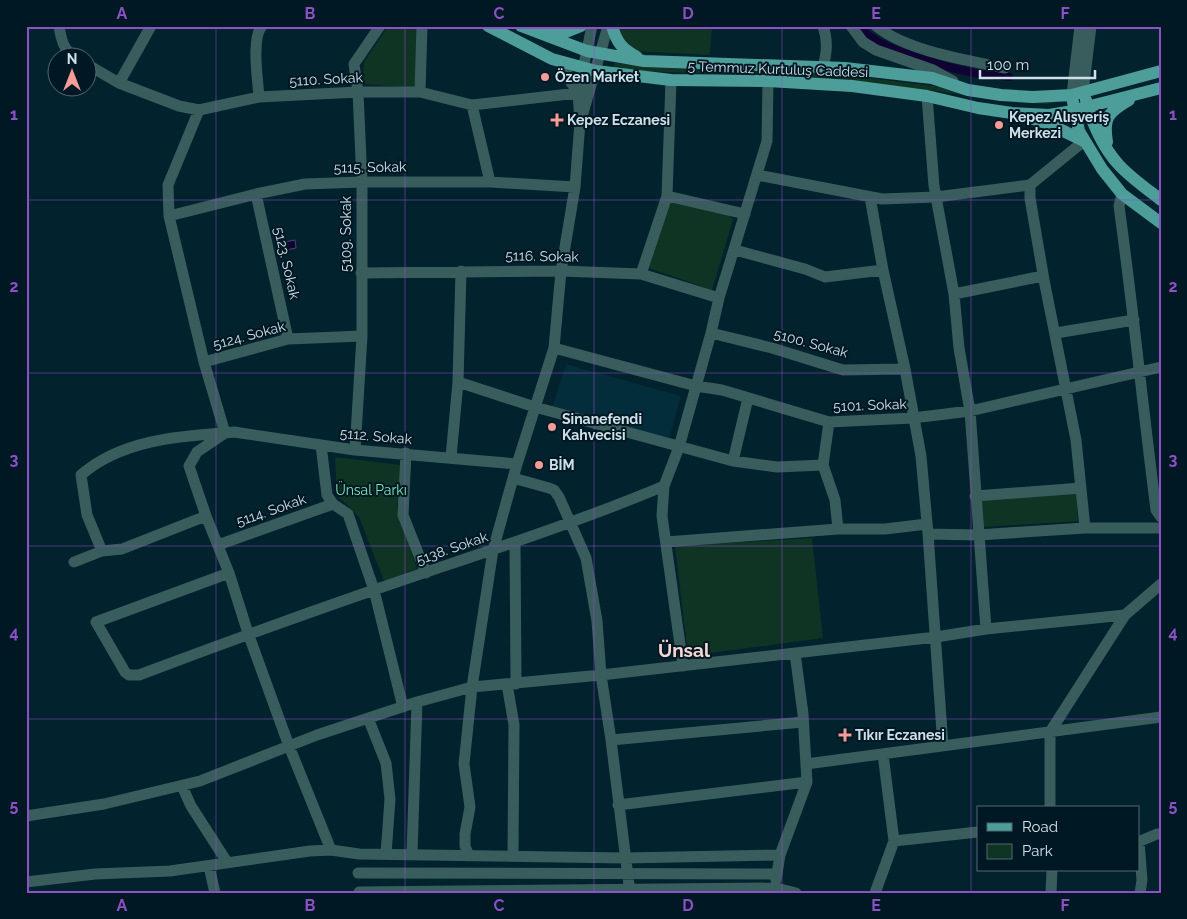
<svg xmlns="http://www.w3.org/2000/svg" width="1187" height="919" font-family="Raleway,sans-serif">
<rect width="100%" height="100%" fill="#02222d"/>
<path fill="#042d3b" d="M566,364L681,396L669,439L552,408Z"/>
<path fill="#103424" d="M388,26H417V88L362,84L364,62Z
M618,26H712L710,55L634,51L626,45Z
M614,63L837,74L1055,101L1054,103L1047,104C998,103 950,91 901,87C805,77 709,72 613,71Z
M667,202L728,214L733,220L712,290L649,268Z
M335,457L401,465L397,509L417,569L384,581L359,517L337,495Z
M1076,491L1078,521L984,527L982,497Z
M812,538L823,638L688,656L675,546Z"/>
<path fill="#110234" stroke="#4a456a" d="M295,240L296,248L281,251L280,243Z"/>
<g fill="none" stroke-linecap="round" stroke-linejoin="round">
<path stroke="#110234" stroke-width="8" d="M860,26C871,48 950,68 974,73C986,75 998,75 1009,77"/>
<path stroke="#395d5c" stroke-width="11" d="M59,26C61,39 64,51 75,58
M823,26C828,41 827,52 823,67
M851,26L863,42L876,50L933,70L953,81
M876,26C907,51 966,60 1005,68
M88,65L119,83L179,106L199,110L259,97L358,92H420L472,105L578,93L570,81L563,62
M119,83L151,26
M420,92L422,26
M1083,92L1091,26
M1072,95L1080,26
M927,96L934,186L954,294L959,348L970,411L986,629
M259,97C258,81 251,38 262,26
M472,105L490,182
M583,113L608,26
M757,175L882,199L936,197L1030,185L1084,141
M1030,185V198L1044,280L1076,440L1085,528
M256,194L288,339
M1122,194L1119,206C1133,307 1143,409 1156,510L1161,517
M667,196L745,214
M870,197L883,270L905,369L921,456L928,534L943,746
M169,216L256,194L305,184L362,182H490L575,187
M735,250L805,269L825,277L883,270
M361,273L561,271L641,274L719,298
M641,274L667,196L671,80
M954,294L1043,276
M711,333L772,348L843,370L905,369
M1056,333L1134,320
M554,348L696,386L722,390L829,422L913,418L970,411L1161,367
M204,362L288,339L362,336
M458,382L535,407L733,461L777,467L823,465
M829,422L823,465L835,500L838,529
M321,445L327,495L333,504L348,514L374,590L403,707
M355,450L362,336V182L358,92L354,64L380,26
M406,453L403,515L426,573
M451,457L458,382L461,271
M733,461L748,398
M513,478L549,488L554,490L559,497L586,558L597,621L601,675L611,740L630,893
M975,496L1081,488
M928,534L978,535L1085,528H1161
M515,542L516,684
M666,542L838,529H885L927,524
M218,545L333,504
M102,551L87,515L81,475C120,441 176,436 225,433L204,362L169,216L168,185L199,110
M74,562L102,551L122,549L206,516
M229,573L96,622L125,672L129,675H139C216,646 293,618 371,591C469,557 568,526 664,486
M683,666L662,516L664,486L679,447L711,333L719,298L767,141L768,81
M507,684L514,725L513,856
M368,718L386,763L390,799L386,854
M611,740L803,722
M883,754L894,841
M806,764L1161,717
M182,786L191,806L227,862
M618,805L807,782
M1050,808V732L1125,615
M26,816L104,804L200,781L317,735L417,702L472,687L601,675L936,637L986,629L1125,615L1161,584
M1138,842L1157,834H1161
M1139,842L1142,880L1140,893
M331,850L289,746L248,633L229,573L206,516L189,466L197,452L225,433L234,432L355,450L517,464
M412,854L417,702
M469,856L465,846V834L470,807L464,764L472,687L493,550L517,464L554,348L561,271L575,187L580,122L578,93L592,26
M209,866L215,893
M358,873L776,874
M776,880L780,855L807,782L803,714L795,653
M26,882L95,874L170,871L310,851L331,850L359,854L625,858L780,855
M359,892L776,888L796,893
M875,893L894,841L978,832
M1051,893L1052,870"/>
<path stroke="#4d9d9b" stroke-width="12" d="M488,26L552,59L596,71L671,80L768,81L852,86L927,96L978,108L1012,113L1049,115L1067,112L1161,88
M521,26L587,51L644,61L845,68L932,78L968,90L1001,95L1033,97L1072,95L1161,71
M612,26C617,43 622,49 637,57
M547,35L561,34L581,26
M1086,100C1091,122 1104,149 1119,165C1131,178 1147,189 1161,200
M1073,102L1079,131L1102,169L1122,194L1161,223
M1031,118L1051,125L1084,141
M1107,142C1103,118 1108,112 1129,100"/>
</g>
<path fill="none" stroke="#8c50c7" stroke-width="1" stroke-opacity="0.55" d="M216,26V893M405,26V893M594,26V893M782,26V893M971,26V893M26,200H1161M26,373H1161M26,546H1161M26,719H1161"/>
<g fill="#f59b98" stroke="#001823" stroke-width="2">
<circle cx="545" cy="77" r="5"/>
<path d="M554.5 112.5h5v5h5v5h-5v5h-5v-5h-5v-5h5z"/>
<circle cx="999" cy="125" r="5"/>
<circle cx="552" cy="427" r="5"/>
<circle cx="539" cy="465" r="5"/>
<path d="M842.5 727.5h5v5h5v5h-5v5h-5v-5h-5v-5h5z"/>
</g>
<g text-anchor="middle" stroke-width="4" stroke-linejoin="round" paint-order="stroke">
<g font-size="14" fill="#cfe0e8" stroke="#001823">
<text transform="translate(778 69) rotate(2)" y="5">5 Temmuz Kurtuluş Caddesi</text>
<text transform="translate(326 79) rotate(-3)" y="5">5110. Sokak</text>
<text transform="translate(370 167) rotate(-1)" y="5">5115. Sokak</text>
<text transform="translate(346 234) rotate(-90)" y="5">5109. Sokak</text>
<text transform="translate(542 256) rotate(1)" y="5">5116. Sokak</text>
<text transform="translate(287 263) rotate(77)" y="5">5123. Sokak</text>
<text transform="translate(249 335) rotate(-15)" y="5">5124. Sokak</text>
<text transform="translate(811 343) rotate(15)" y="5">5100. Sokak</text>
<text transform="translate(870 405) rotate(-2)" y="5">5101. Sokak</text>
<text transform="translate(376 436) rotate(5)" y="5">5112. Sokak</text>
<text transform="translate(271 510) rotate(-19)" y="5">5114. Sokak</text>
<text transform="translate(452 548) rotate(-19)" y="5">5138. Sokak</text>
</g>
<g font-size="14" font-weight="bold" fill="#cfe0e8" stroke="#001823" text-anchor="start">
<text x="555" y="82">Özen Market</text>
<text x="1009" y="122">Kepez Alışveriş<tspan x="1009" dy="16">Merkezi</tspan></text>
<text x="567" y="125">Kepez Eczanesi</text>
<text x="562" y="424">Sinanefendi<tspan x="562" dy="16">Kahvecisi</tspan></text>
<text x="549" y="470">BİM</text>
<text x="855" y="740">Tıkır Eczanesi</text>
</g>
<g font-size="14" fill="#7ee7b5" stroke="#001823">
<text x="371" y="495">Ünsal Parkı</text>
</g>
<g font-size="19" font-weight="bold" fill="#fad7d5" stroke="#001823">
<text x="684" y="657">Ünsal</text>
</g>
</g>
<rect width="1187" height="919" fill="none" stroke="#001823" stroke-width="55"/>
<rect x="977" y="806" width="162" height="65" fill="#001823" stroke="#536872"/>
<rect x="987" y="823" width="25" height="8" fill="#4d9d9b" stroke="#536872"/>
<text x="1022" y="832" font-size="15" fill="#cfe0e8">Road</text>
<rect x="987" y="844" width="25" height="15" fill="#103424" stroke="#536872"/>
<text x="1022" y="856" font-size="15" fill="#cfe0e8">Park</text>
<g transform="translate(72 72)"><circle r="24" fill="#001823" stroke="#536872"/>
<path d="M0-4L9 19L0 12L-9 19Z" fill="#f59b98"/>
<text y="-8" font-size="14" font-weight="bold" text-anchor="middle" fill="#cfe0e8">N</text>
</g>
<path d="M980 70v8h115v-8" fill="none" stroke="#cfe0e8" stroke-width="2.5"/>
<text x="987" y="70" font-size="15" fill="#cfe0e8" stroke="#001823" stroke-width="4" paint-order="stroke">100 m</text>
<rect x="28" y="28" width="1132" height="864" fill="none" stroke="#8c50c7" stroke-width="2"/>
<g font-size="16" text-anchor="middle" font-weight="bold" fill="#8c50c7">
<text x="122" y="19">A</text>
<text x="310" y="19">B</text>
<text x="499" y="19">C</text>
<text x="688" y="19">D</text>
<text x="876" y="19">E</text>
<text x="1065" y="19">F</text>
<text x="14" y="120">1</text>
<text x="1173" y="120">1</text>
<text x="14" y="292">2</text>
<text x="1173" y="292">2</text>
<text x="14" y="465">3</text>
<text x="1173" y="465">3</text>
<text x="14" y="638">4</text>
<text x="1173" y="638">4</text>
<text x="14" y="811">5</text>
<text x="1173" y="811">5</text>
<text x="122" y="911">A</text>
<text x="310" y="911">B</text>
<text x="499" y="911">C</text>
<text x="688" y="911">D</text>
<text x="876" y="911">E</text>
<text x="1065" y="911">F</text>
</g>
</svg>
